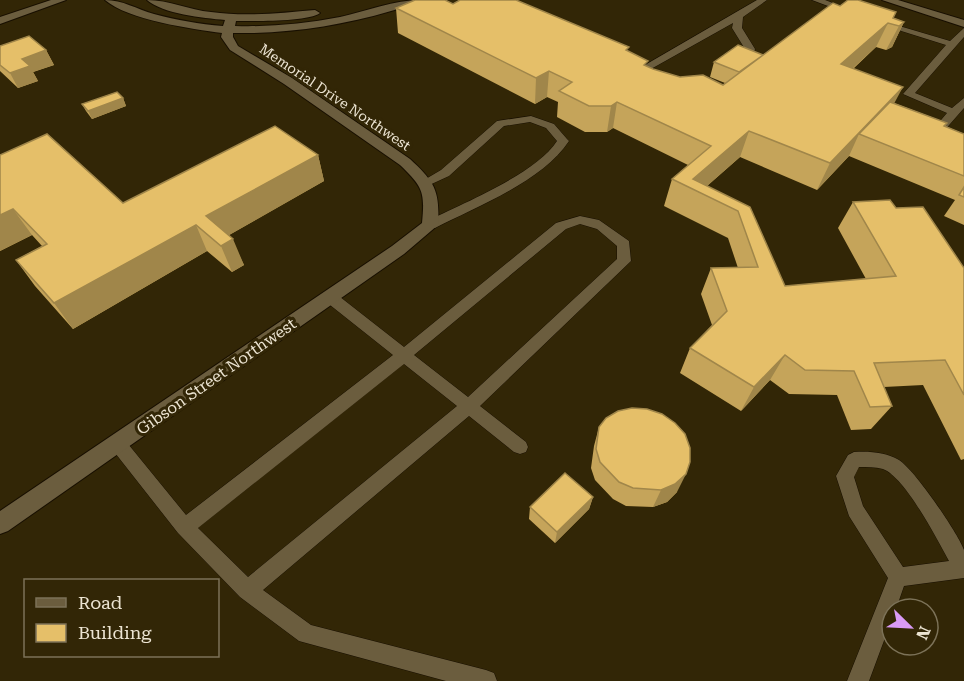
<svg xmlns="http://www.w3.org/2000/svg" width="964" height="681" font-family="'Roboto Serif',serif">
<rect width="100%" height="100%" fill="#322606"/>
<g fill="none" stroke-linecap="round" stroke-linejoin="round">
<g stroke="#180f00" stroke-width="1">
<path id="lane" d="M757,0H767L743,17L742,28L755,49L750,67L741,65L745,49L732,28L733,23L642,74L633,72Z
M812,0H825L851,10L844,12Z
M879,20L950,41L964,28V37L915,93L952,108L964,98V108L943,132L964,140V147L930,133L947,113L903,94L946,45L879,24Z
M531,116L554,124L567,139L569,141C543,181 476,207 435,228H425L424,225L425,222C461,204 536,174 557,141L546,128L530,122L504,126L449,176L425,187L419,183L441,170L497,121Z
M580,216L599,220L629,241L631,261L480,406L526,442L528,447L526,452L520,454L514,452L469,416L263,590L311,625L486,670L494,673L497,681H446L299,641L240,597L178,533L112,449L110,444L112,439L118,437L124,439L186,515L393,355L325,301L323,297L325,293H335L404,347L556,223ZM580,224L597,229L617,246V259L468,397L414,355L566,229ZM404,364L457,406L248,577L198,528Z
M854,452C869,451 885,452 899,460C914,469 958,533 964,550C964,557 964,569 964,578L904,586L896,609H892V619L869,681H847L888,578L849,516L836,476L848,455ZM859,467C867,467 875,467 883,469C905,477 937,539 949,561L903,567L863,506L854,477Z"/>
</g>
<g stroke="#180f00" stroke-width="2">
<path id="street" d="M51,0H66L0,24V17Z
M105,0C123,0 136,9 154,14C177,20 199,24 223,26L225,20C203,18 163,14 147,0C169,0 189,10 211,12C246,17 281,13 315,10L320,13C309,22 252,21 236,21L235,26C270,27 305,24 340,17C367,11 394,0 421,0C414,6 400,8 391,11C340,26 287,34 233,33V37L238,46L292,78L410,159C435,182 440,191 438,225L404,254L8,531L0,534V511L392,246L422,223C425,192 423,187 400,165L284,84L230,50L221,37L222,33C192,29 128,20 105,0Z
M882,0H898L964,20V27Z"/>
</g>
<use href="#lane" fill="#6b5d3e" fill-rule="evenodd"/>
<use href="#street" fill="#6b5d3e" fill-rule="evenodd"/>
</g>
<path fill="#c5a45a" d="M453,4L628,52L646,66L653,69L680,77L723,85L725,83L710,77L714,62L763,55L840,6L894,18L904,22L892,47L886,50L876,47L853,69L894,103L947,123L945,126L964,134V225L944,216L955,200L849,156L817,190L740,157L707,186L750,207L785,286L866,279L838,228L853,202L896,208L964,268V459L961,460L923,385L884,387L892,406L871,429L851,430L837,395L789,394L770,380L741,411L680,373L690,348L712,325L701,294L711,268H738L728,238L664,206L672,179L688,165L613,128L607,132H585L557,117L558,102L547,97L535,104L398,33L396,8Z
M0,46L46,50L54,65L33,72L38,81L18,88L0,71Z
M123,98L126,106L92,119L86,111L82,104Z
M0,155L123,203L318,155L324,181L229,235L244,265L232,272L207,251L73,329L35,286L16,260L42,246L32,235L0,251Z
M599,427L677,492L667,502L653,507L626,506L613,499L595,480L591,468L594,446Z
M593,497L589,509L555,543L529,519L530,507Z"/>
<path fill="#a0864a" d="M904,22L892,47L886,50L899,26Z
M888,23L876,47L830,89L841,64Z
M46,50L54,65L33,72L38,81L18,88L10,73L22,59Z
M549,71L547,97L535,104L536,78Z
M903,87L889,113L859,134L849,156L817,190L830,163Z
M123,98L126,106L92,119L88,111Z
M617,102L613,128L607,132L611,106Z
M749,131L740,157L699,193L693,179Z
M318,155L324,181L217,242L206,216Z
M13,209L32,235L0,251V215Z
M196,225L207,251L73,329L54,303Z
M233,239L244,265L232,272L221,246Z
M785,355L770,380L741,411L754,387Z
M686,474L677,492L667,502L653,507L661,490Z
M593,497L589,509L555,543L557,532Z"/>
<path fill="#e5bf69" stroke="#a0864a" stroke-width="1.5" d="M415,0H445L453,4L460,0H516L629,47L626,50L648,61L644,65L653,69L680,77L703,75L723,85L833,3L840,6L848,0H858L896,12L893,18L904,22L899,26L888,23L841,64L903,87L830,163L749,131L693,179L750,207L785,286L896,276L853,202L890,200L896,208L923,207L964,268V395L945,360L874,363L892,406L870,407L854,371L805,370L785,355L754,387L690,348L727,311L711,268L758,267L738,211L672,179L711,146L617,102L611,106H589L559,91L572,82L549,71L536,78L396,8Z
M29,36L46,50L22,59L30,66L10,73L0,65V46Z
M738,45L763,55L739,72L714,62Z
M117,92L123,98L88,111L82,104Z
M890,102L947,123L944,126L964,134V176L859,134Z
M275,126L318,155L206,216L233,239L221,246L196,225L54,303L16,260L47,244L13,209L0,215V155L47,134L123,203Z
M964,187V197L959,195Z
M632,408L647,409L662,414L675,423L685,434L690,448V462L686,474L675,484L661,490L633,488L619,482L600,462L596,449L599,427L606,418L618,411Z
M565,473L593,497L557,532L530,507Z"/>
<g text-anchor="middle" stroke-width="6" stroke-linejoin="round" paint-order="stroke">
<g font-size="14" fill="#ece4d2" stroke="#322606">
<text transform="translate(335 97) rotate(34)" y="5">Memorial Drive Northwest</text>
</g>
<g font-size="16" fill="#ece4d2" stroke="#322606">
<text transform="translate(216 376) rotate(-35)" y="6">Gibson Street Northwest</text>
</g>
</g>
<rect x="24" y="579" width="195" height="78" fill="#322606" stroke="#7c7258" stroke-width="1.5"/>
<rect x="36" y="598" width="30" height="9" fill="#6b5d3e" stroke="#7c7258" stroke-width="1.5"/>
<text x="78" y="609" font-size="18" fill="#ece4d2">Road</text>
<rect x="36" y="624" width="30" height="18" fill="#e5bf69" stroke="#7c7258" stroke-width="1.5"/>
<text x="78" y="639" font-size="18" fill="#ece4d2">Building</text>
<g transform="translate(910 627) rotate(114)"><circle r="28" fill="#322606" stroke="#7c7258" stroke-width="1.5"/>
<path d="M0-4.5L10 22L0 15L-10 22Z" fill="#da9af6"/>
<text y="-9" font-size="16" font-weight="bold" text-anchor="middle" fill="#ece4d2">N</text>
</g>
</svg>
